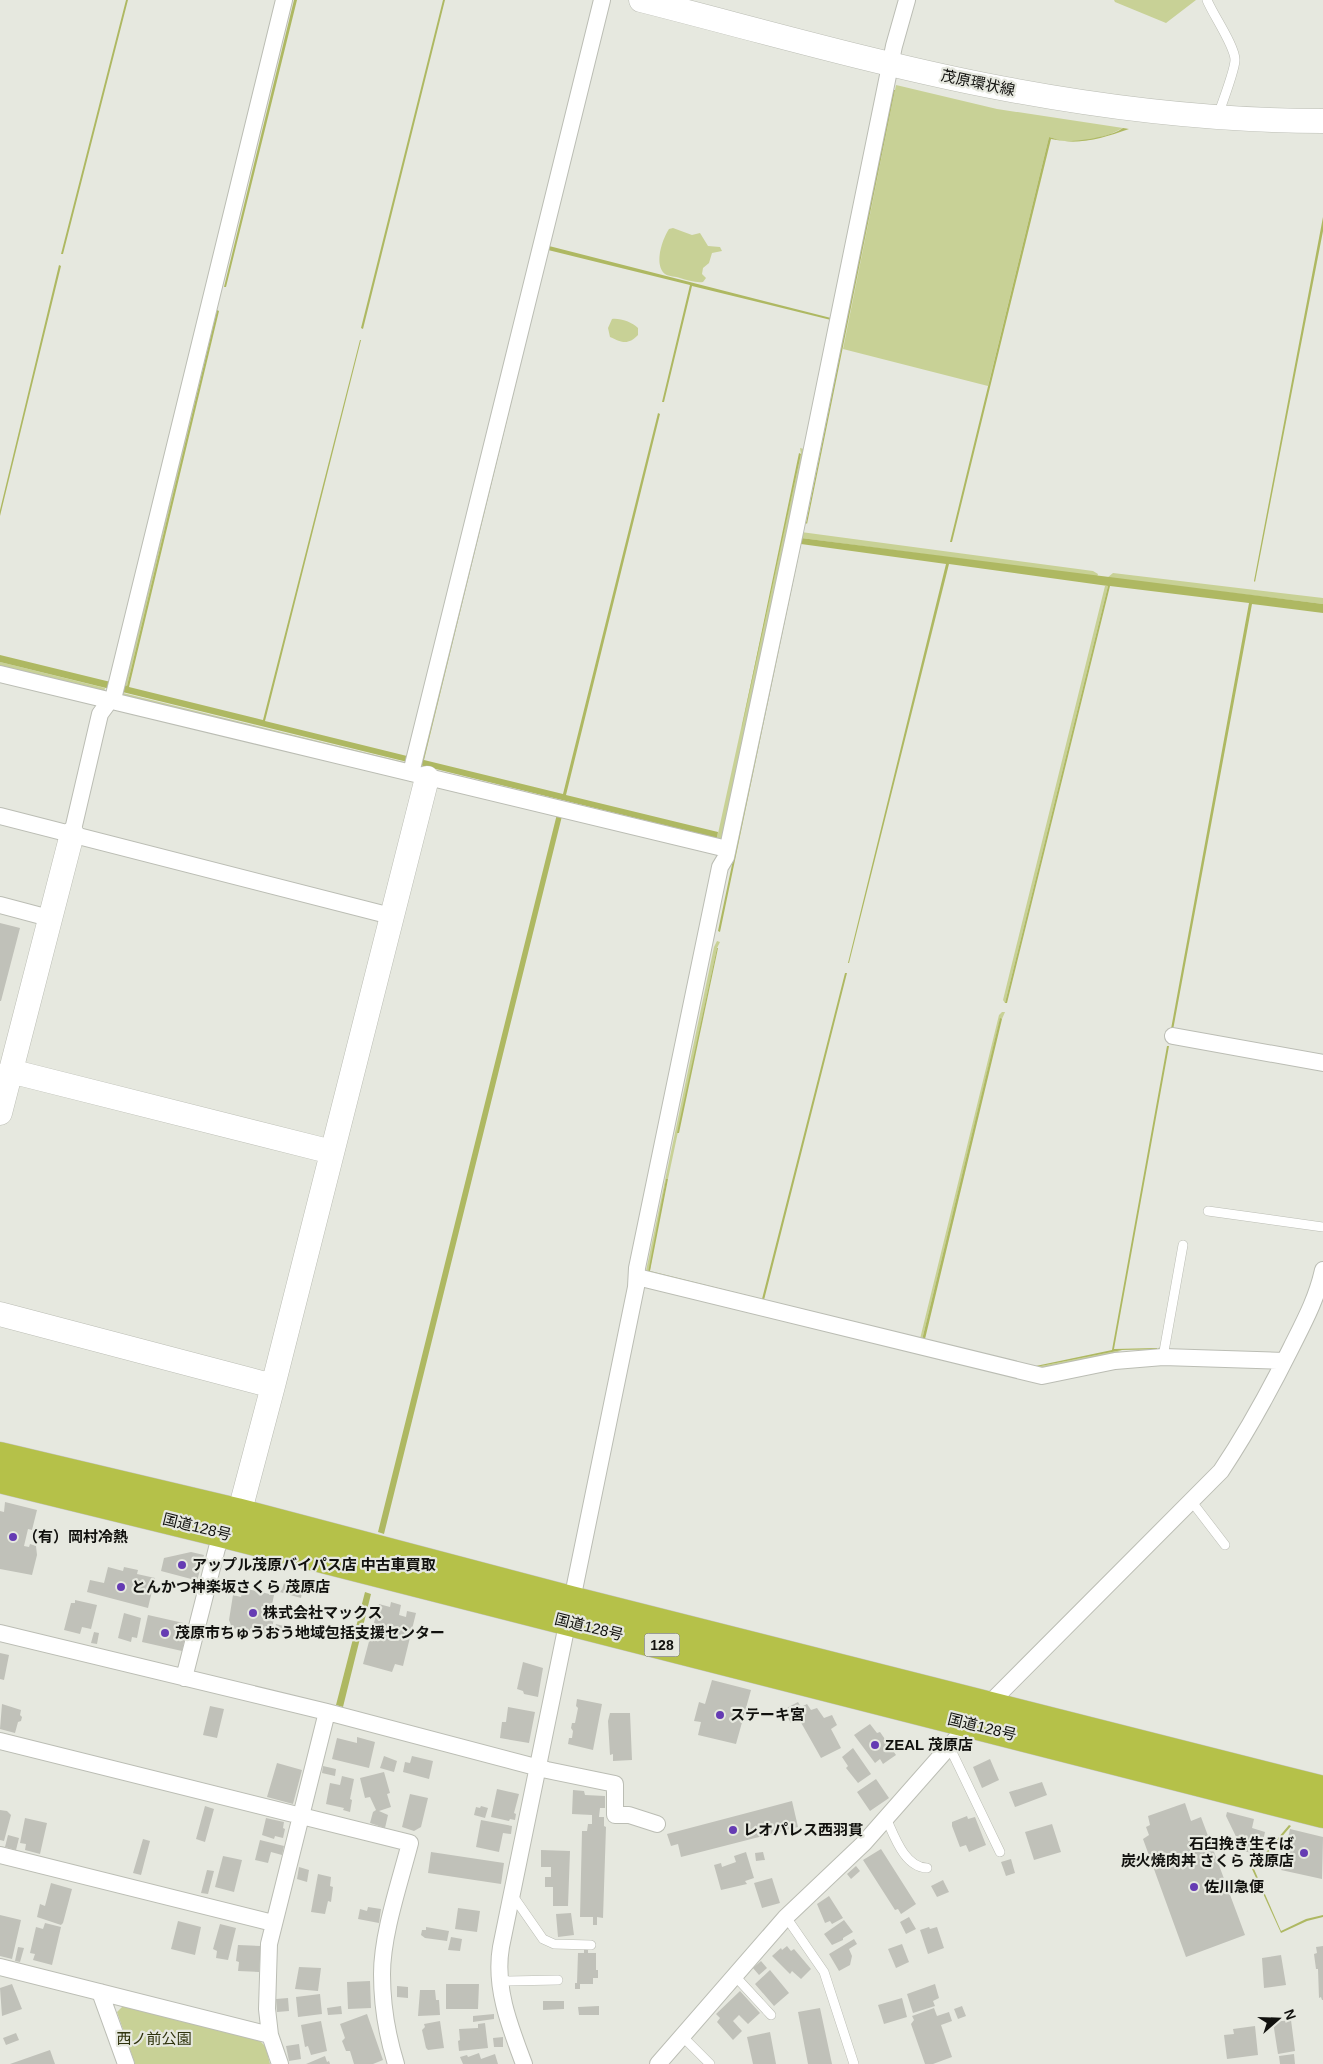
<svg xmlns="http://www.w3.org/2000/svg" width="1323" height="2064" font-family="Helvetica,'Noto Sans JP',sans-serif">
<rect width="100%" height="100%" fill="#e6e8df"/>
<path fill="#c8d196" d="M1114,0H1196L1166,23L1115,2Z
M896,85L997,109L1123,128C1107,137 1083,143 1065,141C1059,141 1054,138 1049,137L988,386L843,349Z
M673,228L692,235L700,233L708,246L720,247L722,251L712,253L709,263L703,268L702,274L706,278L703,282C696,283 687,280 680,278C676,276 669,277 665,274C653,264 663,238 669,229Z
M217,310L127,686H125Z
M612,319C620,318 632,322 638,328V335C628,345 623,343 610,337L608,328Z
M800,448L804,449L723,841L422,769L419,766L717,838L801,454Z
M801,532L1093,571L1098,574L1097,577L801,538Z
M1113,573L1323,598V604L1107,578Z
M1105,586H1108L1005,1003L1003,1000Z
M0,662L105,688L104,692L0,666Z
M123,693L408,763L406,764L123,696Z
M717,941L720,942L717,948L668,1179H666L649,1275L646,1271L714,947Z
M1002,1012H1005L1002,1019H1000L922,1340L1031,1368L1122,1350L1157,1349L1160,1347L1158,1350H1122L1109,1356L1053,1368H1031L922,1342L920,1339L999,1015Z
M124,2005L258,2039L266,2047L270,2064H135L117,2012Z"/>
<path fill="#aeb862" d="M126,0H128L63,254H61Z
M294,0H297L226,287H224Z
M443,0H445L363,329L361,328Z
M893,90H895L807,524L806,523Z
M1123,128L1129,129C1101,139 1079,145 1051,139L952,542H950L1049,137C1054,138 1060,141 1065,141C1079,142 1113,136 1123,128Z
M1323,217V231L1255,582L1254,581Z
M549,246L831,318V320L692,286L664,402H662L690,285L548,250Z
M59,265L61,266L0,516V510Z
M217,310L219,311L129,687L263,720L360,340H361L265,721L407,756L500,379H517L424,760L563,794L658,413L660,414L566,795L718,832L717,838L0,662V655L127,686Z
M799,453L801,454L742,727V726Z
M801,538L1323,604V613L1252,604L1173,1030L1171,1029L1249,603L1110,586L1007,1003H1005L1108,586L949,564L857,931L849,963H848L946,564L801,544L720,932L718,931Z
M557,814L562,816L384,1534L378,1532Z
M717,948H718L679,1133H677Z
M845,973H847L764,1300L907,1336L906,1338L648,1273L666,1179H668L650,1271L762,1299Z
M1000,1018L1002,1019L925,1339L1031,1367L1112,1350L1167,1046H1169L1114,1349L1157,1348V1349L1122,1350L1031,1368L922,1340Z
M365,1592L371,1594L343,1707L336,1705Z
M1289,1825L1291,1826L1254,1869L1281,1931L1306,1919L1323,1915V1917L1307,1921L1281,1933L1252,1869Z"/>
<path fill="#c0c1b9" d="M0,923L20,928L1,1001H0Z
M5,1502L37,1510L32,1530L28,1529L24,1546L29,1547L30,1544L36,1546L37,1555L32,1575L0,1569V1511L4,1512Z
M191,1552L204,1555L196,1585L194,1584L195,1580L161,1571L164,1558Z
M108,1567L123,1571L124,1567L138,1570L137,1574L155,1578L148,1608L87,1592L90,1580L104,1583Z
M284,1583L303,1588L301,1598L276,1591V1588L282,1590Z
M243,1588L274,1595L272,1605L277,1606L270,1636L232,1628L229,1620L233,1595L241,1597Z
M75,1600L97,1605L91,1629L82,1627L80,1634L64,1630L71,1603H75Z
M391,1602L401,1605L399,1615L406,1617L407,1611L416,1613L403,1666L395,1664L392,1672L363,1664L379,1604L390,1607Z
M124,1613L141,1618L137,1638L132,1637L131,1642L118,1638Z
M148,1615L188,1624L182,1651L142,1642Z
M276,1624L287,1627L285,1633L274,1630Z
M94,1632L99,1633L97,1644L91,1643Z
M0,1653L9,1655L4,1680L0,1679Z
M523,1662L543,1668L538,1697L524,1694L523,1691L517,1689Z
M712,1680L751,1690L736,1744L698,1735L701,1722L694,1721L699,1702L705,1704Z
M577,1699L602,1704L593,1750L568,1744L569,1738H572L573,1731L571,1728L572,1723H575L578,1708L576,1706Z
M798,1702L801,1707L807,1704L811,1710L817,1708L824,1718L832,1715L837,1725L831,1729L841,1748L821,1758L799,1719L791,1723L783,1710Z
M2,1704L21,1710L20,1715L22,1717L21,1721L18,1722L15,1733L0,1729Z
M210,1706L224,1709L217,1738L203,1735Z
M508,1707L535,1712L529,1743L500,1738L502,1722H506Z
M610,1713H630L632,1760L613,1761V1754L610,1755L608,1721Z
M870,1724L877,1733L880,1732L896,1755L883,1764L880,1759L875,1763L854,1735Z
M357,1737L375,1742L369,1768L332,1759L337,1738L357,1743Z
M853,1748L871,1774L858,1783L846,1768L848,1766L842,1757Z
M384,1756L397,1761L394,1772L380,1768Z
M412,1756L433,1761L429,1779L403,1772L405,1762L410,1763Z
M990,1759L999,1780L982,1788L973,1767Z
M277,1763L302,1770L293,1804L267,1797Z
M323,1766L336,1769L335,1776L322,1773Z
M384,1772L390,1793L387,1794L391,1807L379,1811L388,1815L385,1828L370,1823L373,1812L376,1810L370,1797L365,1798L360,1778Z
M342,1776L354,1779L350,1799L352,1800L350,1812L343,1810L344,1808L326,1804L330,1783L340,1785Z
M876,1779L889,1798L870,1811L857,1792Z
M1042,1782L1047,1795L1015,1807L1009,1792Z
M497,1789L519,1794L514,1813L516,1814L515,1820L510,1819L509,1821L491,1817Z
M573,1790L584,1791L585,1795L605,1796V1808H600L599,1817H604V1826L606,1827L603,1918L597,1917V1925H593V1917H580L582,1831H587L588,1824H592V1815L572,1814Z
M410,1794L428,1798L421,1827L414,1831L402,1827Z
M792,1801L798,1827L681,1857L678,1844L671,1846L667,1834Z
M1185,1803L1191,1821L1201,1817L1245,1935L1186,1957L1143,1839L1149,1835L1146,1827L1150,1825L1148,1816Z
M205,1806L214,1809L205,1842L196,1839Z
M481,1806L488,1808L485,1818L474,1815L476,1807L480,1808Z
M0,1810L7,1811L11,1815L4,1841L0,1840Z
M1227,1812L1254,1819L1252,1828L1265,1832L1260,1855L1243,1851L1226,1816Z
M967,1816L968,1819L975,1817L986,1845L969,1852L966,1845L960,1847L952,1826V1822Z
M25,1818L47,1823L40,1854L25,1850L26,1844L20,1843Z
M266,1818L284,1822L283,1828L285,1829L283,1838L275,1836L274,1839L262,1835Z
M481,1820L512,1826L511,1834L503,1833L499,1852L476,1847Z
M1052,1824L1061,1852L1034,1860L1025,1832Z
M1290,1829L1323,1837L1322,1879L1281,1870Z
M8,1835L19,1838L16,1850L5,1847Z
M143,1839L150,1841L141,1875L133,1873Z
M260,1840L284,1846L282,1855L271,1852L268,1863L255,1860Z
M881,1849L916,1904L901,1914L898,1909L895,1910L863,1860Z
M541,1850L570,1851L568,1906H553V1887H545V1877H551V1867H541Z
M431,1852L504,1863L501,1884L428,1873Z
M746,1852L754,1878L745,1881L747,1884L721,1890L714,1865L721,1863L722,1867L736,1862L734,1856Z
M763,1852L765,1860L756,1861L755,1853Z
M223,1856L242,1860L234,1892L215,1887Z
M1011,1859L1015,1873L1006,1876L1001,1862Z
M856,1866L860,1871L851,1879L847,1874Z
M299,1867L309,1870L307,1882L297,1879Z
M207,1870L214,1871L208,1894L201,1893Z
M318,1874L331,1877L330,1886L333,1887L331,1902L328,1901L325,1914L311,1912Z
M772,1878L780,1903L762,1908L754,1883Z
M943,1880L949,1892L937,1897L931,1886Z
M51,1883L72,1889L63,1923L61,1925L37,1917L40,1904L45,1906Z
M829,1896L843,1918L832,1924L830,1921L825,1923L817,1904Z
M368,1907L381,1909L379,1923L358,1919L360,1909L367,1911Z
M458,1908L480,1911L477,1932L455,1929Z
M571,1913L574,1935L558,1937L556,1914Z
M0,1915L21,1920L12,1959L0,1956Z
M909,1917L916,1929L906,1934L900,1922Z
M844,1920L853,1932L843,1938V1940L832,1945L824,1934Z
M178,1921L201,1927L195,1955L171,1949Z
M45,1923L61,1927L52,1965L33,1960L35,1954L30,1953L36,1927L43,1929Z
M220,1924L236,1928L228,1960L216,1958L217,1951L213,1949Z
M426,1927L449,1931L447,1941L425,1938L421,1935L422,1930H426Z
M929,1927L930,1929L937,1927L944,1948L928,1954L920,1930Z
M451,1937L462,1939L460,1951L448,1950Z
M854,1939L857,1944L849,1949L852,1956L850,1965L839,1971L829,1954Z
M902,1944L909,1962L896,1968L888,1949Z
M238,1945L261,1946L259,1972L238,1971L239,1962L236,1961Z
M787,1946L791,1951L794,1949L811,1969L801,1979L792,1971L790,1974L772,1956L781,1948L782,1950Z
M1323,1946V2000H1322L1321,1997L1319,1998L1318,1969H1316L1314,1954L1317,1953L1316,1947Z
M18,1947L24,1948L20,1962L15,1961Z
M584,1949H588V1953H596V1970H598V1978H593V1984H580V1989H575V1983H577L578,1953H584Z
M1281,1955L1286,1985L1264,1988L1262,1958Z
M761,1961L767,1968L759,1975L753,1968Z
M299,1967L321,1968L318,1991L295,1989Z
M770,1970L789,1993L774,2006L755,1984Z
M370,1981L371,2008L348,2009L347,1982Z
M12,1984L22,2009L2,2016L0,1988Z
M446,1984H479L478,2009H446Z
M935,1984L939,1998L933,2001L935,2006L913,2013L907,1994Z
M397,1986L408,1987V1998L397,1997Z
M420,1990H435L436,2000H439L440,2015L418,2016Z
M740,1991L760,2013L748,2024L739,2015L733,2021L742,2031L733,2040L717,2022L720,2018L716,2014Z
M320,1994L322,2014L298,2017L296,1997Z
M288,1998L289,2011L277,2012L276,1999Z
M902,1998L907,2017L884,2024L878,2005Z
M543,2001H564V2009L543,2010Z
M341,2006L342,2014L328,2015L327,2008Z
M599,2006V2015H579L578,2007Z
M962,2006L966,2016L958,2019L954,2009Z
M820,2008L832,2064H808L798,2012Z
M934,2008L937,2016L949,2012L952,2021L941,2025L952,2057L933,2064H925L911,2024L914,2020L912,2016Z
M367,2014L383,2060L373,2064H354L350,2051H346L342,2041L345,2038L340,2024Z
M494,2014V2019L473,2022V2016Z
M1291,2020L1295,2051L1278,2054L1273,2022Z
M321,2021L327,2051L311,2055L308,2046L305,2047L301,2025Z
M440,2021L444,2048L428,2050L426,2048L422,2030L425,2027L424,2024Z
M485,2023L488,2048L459,2051L458,2041L460,2040L459,2029L478,2028V2024Z
M1255,2026L1258,2055L1227,2059L1224,2035L1234,2034L1233,2029Z
M770,2032L776,2064H753L747,2037Z
M16,2033L19,2040L6,2045L3,2038Z
M503,2037V2047H494L493,2038Z
M299,2044L301,2059L289,2061L286,2046Z
M50,2050L55,2064H10Z
M479,2053L481,2059L495,2054L498,2064H463L460,2057L467,2055L468,2057Z
M1294,2054L1295,2064H1280L1279,2056Z
M325,2056L327,2062L329,2061L330,2064H306Z"/>
<g fill="none" stroke-linecap="round" stroke-linejoin="round">
<g stroke="#bbbdb4" stroke-width="10">
<path id="lane" d="M1207,0C1213,15 1235,46 1235,60C1235,69 1222,104 1218,115
M1208,1211L1323,1227
M1163,1357L1183,1245
M1192,1502L1225,1545
M949,1746L1000,1852
M886,1818C894,1835 904,1867 927,1868
M511,1893L543,1939L554,1944L591,1945
M786,1917L824,1972L854,2064
M735,1976L771,2015
M501,1981L558,1980
M682,2036L710,2064"/>
</g>
<g stroke="#bbbdb4" stroke-width="18">
<path id="street" d="M0,674L727,849
M411,773L602,0
M0,816L391,916
M72,834L100,714L114,695L284,0
M0,905L49,918
M1173,1036L1323,1063
M637,1277L1042,1376L1115,1361L1163,1357L1284,1361
M0,1633L327,1712L547,1770L615,1784V1815H629L657,1824
M184,1678L217,1548L224,1534
M0,1741L410,1843C400,1882 382,1934 382,1974C382,2004 387,2035 396,2064
M0,1855L273,1923
M0,1967L270,2035
M100,1992L126,2064
M280,2064L270,2035L267,2009L269,1944L327,1712
M524,2064C510,2027 494,1987 501,1947L636,1287L637,1268L720,867L726,857L796,527L894,46L907,0
M658,2064L786,1917L864,1843L969,1724L1221,1471C1247,1432 1270,1390 1291,1348C1304,1322 1317,1298 1323,1270"/>
</g>
<g stroke="#bbbdb4" stroke-width="25">
<path id="secondary" d="M641,0C755,29 870,62 985,85C1096,107 1210,121 1323,121
M10,1071L332,1152
M0,1113L72,834
M0,1314L273,1386
M228,1526L242,1503L273,1386L427,778"/>
</g>
<g stroke="#c6c6c5" stroke-width="29">
<path id="highway" d="M0,1456L237,1512L571,1600L1323,1790
M0,1479L224,1534L1323,1814"/>
</g>
<use href="#lane" stroke="#fff" stroke-width="9"/>
<use href="#street" stroke="#fff" stroke-width="16"/>
<use href="#secondary" stroke="#fff" stroke-width="24"/>
<use href="#highway" stroke="#b5c149" stroke-width="28"/>
</g>
<g fill="#653bb3" stroke="#e6e8df" stroke-width="2">
<circle cx="13" cy="1537" r="5"/>
<circle cx="182" cy="1565" r="5"/>
<circle cx="121" cy="1587" r="5"/>
<circle cx="253" cy="1613" r="5"/>
<circle cx="165" cy="1633" r="5"/>
<circle cx="720" cy="1715" r="5"/>
<circle cx="875" cy="1745" r="5"/>
<circle cx="733" cy="1830" r="5"/>
<circle cx="1304" cy="1853" r="5"/>
<circle cx="1194" cy="1887" r="5"/>
</g>
<g text-anchor="middle" stroke-width="4.5" stroke-linejoin="round" paint-order="stroke">
<rect fill="#e6e8df" stroke="#51524d" stroke-width="1" x="644.5" y="1633.5" width="35" height="23" rx="4"/>
<g font-size="14" font-weight="bold" fill="#11110e">
<text x="662" y="1650">128</text>
</g>
<g font-size="15" fill="#11110e" stroke="#e6e8df">
<text transform="translate(978 83) rotate(12)" y="5">茂原環状線</text>
<text transform="translate(197 1527) rotate(14)" y="5">国道128号</text>
<text transform="translate(589 1627) rotate(14)" y="5">国道128号</text>
<text transform="translate(982 1727) rotate(14)" y="5">国道128号</text>
</g>
<g font-size="15" font-weight="bold" fill="#11110e" stroke="#e6e8df" text-anchor="start">
<text x="23" y="1542">（有）岡村冷熱</text>
<text x="192" y="1570">アップル茂原バイパス店 中古車買取</text>
<text x="131" y="1592">とんかつ神楽坂さくら 茂原店</text>
<text x="263" y="1618">株式会社マックス</text>
<text x="175" y="1638">茂原市ちゅうおう地域包括支援センター</text>
<text x="730" y="1720">ステーキ宮</text>
<text x="885" y="1750">ZEAL 茂原店</text>
<text x="743" y="1835">レオパレス西羽貫</text>
<text x="1294" y="1849" text-anchor="end">石臼挽き生そば<tspan x="1294" dy="17">炭火焼肉丼 さくら 茂原店</tspan></text>
<text x="1204" y="1892">佐川急便</text>
</g>
<g font-size="15" fill="#2e320c" stroke="#e6e8df">
<text x="154" y="2044">西ノ前公園</text>
</g>
</g>
<g transform="translate(1278 2019) rotate(70)" stroke="#e6e8df" stroke-width="4" paint-order="stroke">
<path d="M0-4L9 19L0 12L-9 19Z" fill="#11110e"/>
<text y="-8" font-size="14" font-weight="bold" text-anchor="middle" fill="#11110e">N</text>
</g>
</svg>
